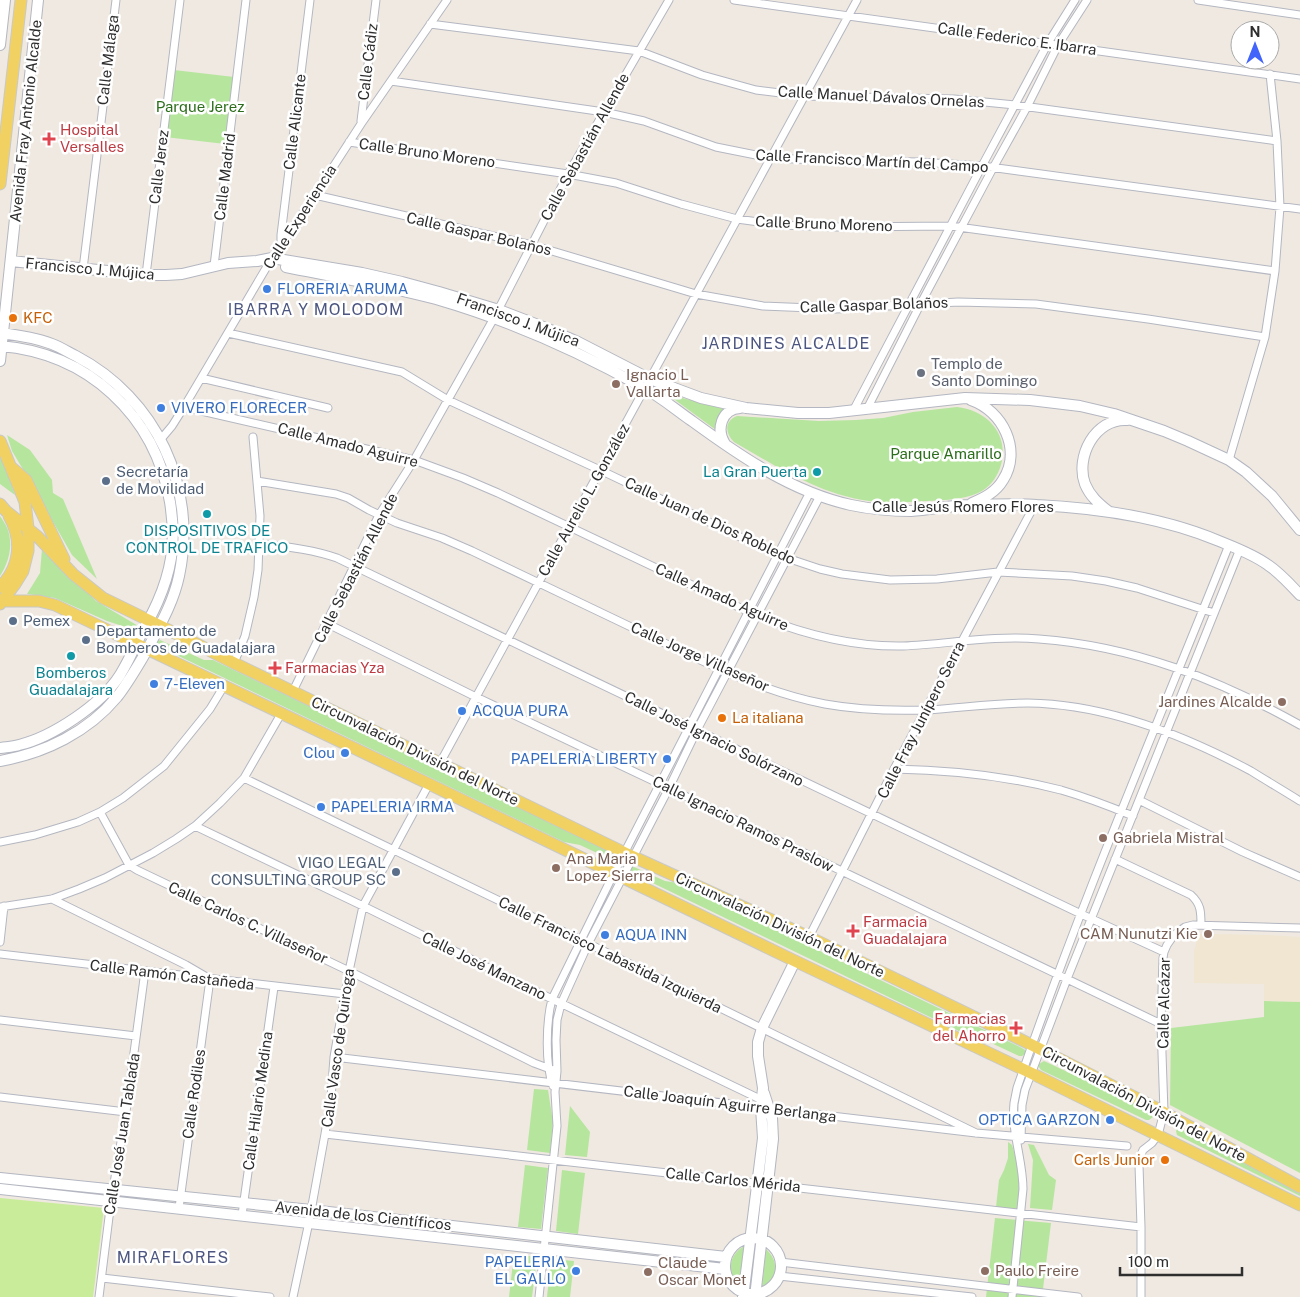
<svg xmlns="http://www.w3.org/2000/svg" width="1300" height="1297" font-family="'Public Sans',sans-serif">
<rect width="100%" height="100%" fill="#efe9e1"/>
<path fill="#f0e6d1" d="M1199,934L1266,935L1300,937V1002L1264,1001V984L1194,983V951Z"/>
<path fill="#b6e59e" d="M174,70L234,77L225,144L165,137Z
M667,394L725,409L718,417L716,430Z
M957,407C988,410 1011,436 1000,468C996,479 989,488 978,493C963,500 943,500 926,501C910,502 893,503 877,502C823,497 779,468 734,442C725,433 724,421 737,416L819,421L856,420L883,418L913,412Z
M7,435L30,450L52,480L53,493L63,499L97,579L72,555L24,471L12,451Z
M0,454L15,495L0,484Z
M0,516C3,520 6,525 8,530C13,546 9,562 0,576Z
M42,549L96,601L140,627L138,631L107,621L55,598L27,594L40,573Z
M160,640L204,660H213L615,853L617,855L616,858L612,860L580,845L564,842L160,647L157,645V642Z
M632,867H634L665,881L678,883L1022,1048L1025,1050V1054L1022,1056H1019L972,1034L963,1033L632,873L630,870Z
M1264,1001L1300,1002V1173L1170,1105L1171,1028L1264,1017Z
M1044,1061L1149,1110L1152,1112L1153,1117L1149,1120H1146L1041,1070L1039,1067V1064Z
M534,1089L548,1090L553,1122L550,1153L527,1150Z
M570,1106L590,1132L587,1157L565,1155Z
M1180,1127L1300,1193V1196L1177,1135L1176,1131L1177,1129Z
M1008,1142L1012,1145L1021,1176L1018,1209L996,1207L999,1180L1004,1170L1008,1158Z
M1028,1144L1034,1145L1049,1175L1056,1180L1052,1210L1030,1208L1033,1160Z
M525,1165L548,1168L541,1229L518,1227Z
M562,1170L585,1173L578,1234L556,1231Z
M995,1218L1051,1223L1042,1297H986Z
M744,1246L739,1284C726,1272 729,1255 744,1246Z
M766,1249C779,1261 779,1278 762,1287Z
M514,1254L537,1257L532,1297H509Z
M551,1259L574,1261L570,1297H547Z"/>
<path fill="#c9ec9a" d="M0,1198L104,1208L93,1297H0Z"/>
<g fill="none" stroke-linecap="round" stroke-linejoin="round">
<g stroke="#b4b7c1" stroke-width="9">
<path id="street" d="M734,0L1300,79
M1198,0L1300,15
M430,24L639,51L702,75L756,90L805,96L954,99L1015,105L1277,141
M391,81L604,112L644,121L716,147L771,158L817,160L919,162L982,166L1300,209
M361,121L376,0
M349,142L568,174L616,183L681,204L737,219L780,225L837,227L951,226L1275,271
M315,195L532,245L696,294L763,306L836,309L958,302L1036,304L1148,319L1265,337
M283,243L281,240V235L310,0
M214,266L246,0
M83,269L116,0
M146,275L180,0
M228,333L402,372L448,400L600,470L778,555L820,569L842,574L890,580L937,579L998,572L1072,576L1106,581L1137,588L1214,613
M201,378L328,408
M184,407L414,460L463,478L498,493L749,612C798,633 849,647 903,646C949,644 993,635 1039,639C1133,646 1218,679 1300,725
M867,409L920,305L993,168L1027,107L1058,45L1087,0
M853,411L982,166L1048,43L1075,0
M161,439L172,426L184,407L272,258L315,195L361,124L447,0
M1229,460L1265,337L1275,271L1280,207L1277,141L1270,74
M257,481L336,494L348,498L369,510L397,523L442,538L472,551C532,580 592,608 652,637C708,664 763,692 825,704C858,710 893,711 927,710C961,708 994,703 1028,703C1105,704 1184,735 1251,771C1267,781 1284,791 1300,801
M259,544C285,546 311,549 337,558L1081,914L1164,952
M326,623L476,697L660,784L1161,1024
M234,663L245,636L254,597L258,570L260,516L253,437
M293,691L379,515L414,460L494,318L568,174L669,0
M440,763L857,0
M894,769C950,770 1007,776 1061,790C1085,797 1109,806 1133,816
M244,778L581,940L976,1133
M1139,800L1243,852L1300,877
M100,812L129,865L137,870L349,971L534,1063L553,1070
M195,826L363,906L552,999L764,1101
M0,842L35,835L78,822L100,812L123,798L164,766L210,709L224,686
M1115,859L1191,895C1201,904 1201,912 1201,925
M52,899L186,965L210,979L179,1208
M0,907L52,899L79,889L105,878L153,853L176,839L195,826L220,803L244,778L281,714
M809,937L894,769L1035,504
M0,942L4,906
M0,954L345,994
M0,1020L136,1036
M334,1057L976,1133L1127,1146
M553,1086C545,1064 546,1022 552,999L614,873L810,492
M0,1097L126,1112
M325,1134L1141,1227
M1021,1140L1022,1105L1025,1090L1036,1061L1067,979L1240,549
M242,1215L274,987
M780,1262L1078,1297
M779,1276L972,1297
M102,1278L270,1297
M99,1297L111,1201L126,1112L145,971
M293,1297L309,1222L325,1134L331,1098L334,1057L349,971L363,906L429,784
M539,1297L557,1126L555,1092L557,1071L556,1040L557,1020L561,1004L588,944L669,788L697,730L820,496
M1012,1297L1023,1189C1023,1160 1011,1132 1014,1103C1015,1098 1016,1093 1017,1088C1080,904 1157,725 1229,545
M1141,1297V1227L1139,1165V1159L1143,1150L1152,1143L1158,1135L1164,1112L1161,1024L1163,958L1164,952L1167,945L1174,935L1185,927L1193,925L1300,928"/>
</g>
<g stroke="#b4b7c1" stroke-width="12">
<path id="secondary" d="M0,45L5,0
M11,261L146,275H166L182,274L228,263L257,261L272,258L362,273L402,282L439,292L499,310L546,328L578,342L650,379L701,398L746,408L798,413H829L965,398L1030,400L1080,406L1114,414L1164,431L1188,441L1229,460L1246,472L1272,496L1300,530
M286,267C336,277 387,286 436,299C508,320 577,350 642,387C660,396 676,410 692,421C740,456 792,492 851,505C870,509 891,511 911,511C931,510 951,505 971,505C993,505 1015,503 1037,505C1098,508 1162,517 1219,541C1236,548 1253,554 1268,565C1280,573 1290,584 1300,595
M0,333C17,335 36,338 52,344C60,347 68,352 76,356C156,398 198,487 179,576C173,604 159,627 146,652C137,667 128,683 117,697C88,732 45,753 0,761
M0,346C88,353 155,415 170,502C173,521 174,540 171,558C166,589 152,615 137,642C132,653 126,665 120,675C101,705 52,737 19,745C13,747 6,747 0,748
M0,361L38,0
M971,400C1003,411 1022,450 1003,480C996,492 984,498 972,503
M725,444C716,430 721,409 740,408
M1108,511C1098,503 1090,496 1085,484C1075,457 1095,418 1127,420
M0,1178L311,1210L726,1257
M0,1189L725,1269
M725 1266a28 28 0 1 1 56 0a28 28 0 1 1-56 0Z
M743,1297L763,1138L761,1108L763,1088L758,1056V1042L762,1028L795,961
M755,1297L773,1139L772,1118L764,1093"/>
</g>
<g stroke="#c9c9c9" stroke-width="13">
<path id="primary" d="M0,184L21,0
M0,441L25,502L28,528V551L23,571L15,584L0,604
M12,468L26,480L64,559
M0,504L6,511L37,536L73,574L103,598L189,640L234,663L625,853L809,937L1032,1045L1154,1107L1300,1187
M0,587C20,568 23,540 9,516
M0,601H39L55,605L429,784L795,961L1031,1073L1300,1205"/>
</g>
<use href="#street" stroke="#fff" stroke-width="7"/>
<use href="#secondary" stroke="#fff" stroke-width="10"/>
<use href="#primary" stroke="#f2d163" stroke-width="11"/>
</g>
<g fill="#e0444e" stroke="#fff" stroke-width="2">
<path d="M46.5 131.5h5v5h5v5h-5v5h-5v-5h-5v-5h5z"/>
<path d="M272.5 660.5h5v5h5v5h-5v5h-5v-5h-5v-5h5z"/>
<path d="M850.5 923.5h5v5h5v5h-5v5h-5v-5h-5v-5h5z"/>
<path d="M1013.5 1020.5h5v5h5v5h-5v5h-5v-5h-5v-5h5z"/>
</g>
<g fill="#3f7fe0" stroke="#fff" stroke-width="2">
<circle cx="267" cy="289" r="5"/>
<circle cx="161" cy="408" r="5"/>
<circle cx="154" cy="684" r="5"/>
<circle cx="462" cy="711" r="5"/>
<circle cx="345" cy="753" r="5"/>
<circle cx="667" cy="759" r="5"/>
<circle cx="321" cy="807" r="5"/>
<circle cx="605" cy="935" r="5"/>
<circle cx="1110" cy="1120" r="5"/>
<circle cx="576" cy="1271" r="5"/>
</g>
<g fill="#e8710a" stroke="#fff" stroke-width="2">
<circle cx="13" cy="318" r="5"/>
<circle cx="722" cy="718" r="5"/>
<circle cx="1165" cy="1160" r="5"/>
</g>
<circle fill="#6b7280" stroke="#fff" stroke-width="2" cx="921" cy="373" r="5"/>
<g fill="#8d6e63" stroke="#fff" stroke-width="2">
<circle cx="616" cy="384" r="5"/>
<circle cx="1282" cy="702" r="5"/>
<circle cx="1103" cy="838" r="5"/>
<circle cx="556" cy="868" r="5"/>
<circle cx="1208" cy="934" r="5"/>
<circle cx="985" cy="1271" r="5"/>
<circle cx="648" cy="1272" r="5"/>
</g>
<g fill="#0f9aa8" stroke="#fff" stroke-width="2">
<circle cx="817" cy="472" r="5"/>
<circle cx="207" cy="514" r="5"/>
<circle cx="71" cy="656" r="5"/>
</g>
<g fill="#5c6f8a" stroke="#fff" stroke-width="2">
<circle cx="106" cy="481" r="5"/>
<circle cx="13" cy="621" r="5"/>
<circle cx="86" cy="640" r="5"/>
<circle cx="396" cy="872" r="5"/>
</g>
<g text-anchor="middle" stroke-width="5" stroke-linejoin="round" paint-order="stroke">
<g font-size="15" fill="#2e2e2e" stroke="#fff">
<text transform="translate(1017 39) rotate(8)" y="5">Calle Federico E. Ibarra</text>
<text transform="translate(108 60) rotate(-83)" y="5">Calle Málaga</text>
<text transform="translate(368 62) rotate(-83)" y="5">Calle Cádiz</text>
<text transform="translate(881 97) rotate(3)" y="5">Calle Manuel Dávalos Ornelas</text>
<text transform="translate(26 121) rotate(-84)" y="5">Avenida Fray Antonio Alcalde</text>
<text transform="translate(295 122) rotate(-83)" y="5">Calle Alicante</text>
<text transform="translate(585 147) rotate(-61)" y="5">Calle Sebastián Allende</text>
<text transform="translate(427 153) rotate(8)" y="5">Calle Bruno Moreno</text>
<text transform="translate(872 161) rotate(3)" y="5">Calle Francisco Martín del Campo</text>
<text transform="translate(159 167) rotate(-83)" y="5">Calle Jerez</text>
<text transform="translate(225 177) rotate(-83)" y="5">Calle Madrid</text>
<text transform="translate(300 217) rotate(-57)" y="5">Calle Experiencia</text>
<text transform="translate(824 224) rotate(2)" y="5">Calle Bruno Moreno</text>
<text transform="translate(479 234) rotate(13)" y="5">Calle Gaspar Bolaños</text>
<text transform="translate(90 269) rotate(5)" y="5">Francisco J. Mújica</text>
<text transform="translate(874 305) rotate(-2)" y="5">Calle Gaspar Bolaños</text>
<text transform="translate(518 320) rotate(20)" y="5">Francisco J. Mújica</text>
<text transform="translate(348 445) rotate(14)" y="5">Calle Amado Aguirre</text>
<text transform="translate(584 500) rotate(-61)" y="5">Calle Aurelio L. González</text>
<text x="963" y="512">Calle Jesús Romero Flores</text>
<text transform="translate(710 521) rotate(25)" y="5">Calle Juan de Dios Robledo</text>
<text transform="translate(356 568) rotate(-63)" y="5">Calle Sebastián Allende</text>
<text transform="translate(722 597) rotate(24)" y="5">Calle Amado Aguirre</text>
<text transform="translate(700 657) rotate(24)" y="5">Calle Jorge Villaseñor</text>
<text transform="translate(921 720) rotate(-63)" y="5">Calle Fray Junípero Serra</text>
<text transform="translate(714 739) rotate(26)" y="5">Calle José Ignacio Solórzano</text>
<text transform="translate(415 751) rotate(26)" y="5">Circunvalación División del Norte</text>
<text transform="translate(743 824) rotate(26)" y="5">Calle Ignacio Ramos Praslow</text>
<text transform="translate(248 923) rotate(25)" y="5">Calle Carlos C. Villaseñor</text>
<text transform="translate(780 925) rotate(25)" y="5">Circunvalación División del Norte</text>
<text transform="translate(610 955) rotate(26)" y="5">Calle Francisco Labastida Izquierda</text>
<text transform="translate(484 966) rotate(26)" y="5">Calle José Manzano</text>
<text transform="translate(172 975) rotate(7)" y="5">Calle Ramón Castañeda</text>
<text transform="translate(1164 1003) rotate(-89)" y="5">Calle Alcázar</text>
<text transform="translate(338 1048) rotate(-82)" y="5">Calle Vasco de Quiroga</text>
<text transform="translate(194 1094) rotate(-82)" y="5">Calle Rodiles</text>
<text transform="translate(258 1101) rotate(-82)" y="5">Calle Hilario Medina</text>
<text transform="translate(730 1104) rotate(7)" y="5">Calle Joaquín Aguirre Berlanga</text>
<text transform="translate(1144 1104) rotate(28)" y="5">Circunvalación División del Norte</text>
<text transform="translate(122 1134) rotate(-81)" y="5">Calle José Juan Tablada</text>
<text transform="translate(733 1180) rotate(6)" y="5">Calle Carlos Mérida</text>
<text transform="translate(363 1216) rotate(6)" y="5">Avenida de los Científicos</text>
</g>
<g font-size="15" fill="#2c6e1b" stroke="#fff">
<text x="200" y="112">Parque Jerez</text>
<text x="946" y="459">Parque Amarillo</text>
</g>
<g font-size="15" fill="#be3a42" stroke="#fff" text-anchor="start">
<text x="60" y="135">Hospital<tspan x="60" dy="17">Versalles</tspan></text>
<text x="285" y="673">Farmacias Yza</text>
<text x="863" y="927">Farmacia<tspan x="863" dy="17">Guadalajara</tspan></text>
<text x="1006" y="1024" text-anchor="end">Farmacias<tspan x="1006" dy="17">del Ahorro</tspan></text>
</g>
<g font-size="15" fill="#366cbe" stroke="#fff" text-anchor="start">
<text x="277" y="294">FLORERIA ARUMA</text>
<text x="171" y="413">VIVERO FLORECER</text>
<text x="164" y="689">7-Eleven</text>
<text x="472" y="716">ACQUA PURA</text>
<text x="335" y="758" text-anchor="end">Clou</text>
<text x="657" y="764" text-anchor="end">PAPELERIA LIBERTY</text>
<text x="331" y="812">PAPELERIA IRMA</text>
<text x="615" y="940">AQUA INN</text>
<text x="1100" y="1125" text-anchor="end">OPTICA GARZON</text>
<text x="566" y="1267" text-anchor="end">PAPELERIA<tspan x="566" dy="17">EL GALLO</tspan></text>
</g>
<g font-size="15" fill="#c56008" stroke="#fff" text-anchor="start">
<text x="23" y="323">KFC</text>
<text x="732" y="723">La italiana</text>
<text x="1155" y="1165" text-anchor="end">Carls Junior</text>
</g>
<g font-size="15" fill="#5b616d" stroke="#fff" text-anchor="start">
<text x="931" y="369">Templo de<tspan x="931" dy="17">Santo Domingo</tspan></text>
</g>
<g font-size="15" fill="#785e54" stroke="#fff" text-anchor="start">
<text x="626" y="380">Ignacio L<tspan x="626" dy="17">Vallarta</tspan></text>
<text x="1272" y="707" text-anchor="end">Jardines Alcalde</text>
<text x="1113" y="843">Gabriela Mistral</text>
<text x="566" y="864">Ana Maria<tspan x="566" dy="17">Lopez Sierra</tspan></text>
<text x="1198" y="939" text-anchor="end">CAM Nunutzi Kie</text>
<text x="658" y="1268">Claude<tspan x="658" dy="17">Oscar Monet</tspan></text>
<text x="995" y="1276">Paulo Freire</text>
</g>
<g font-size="15" fill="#4e5e75" stroke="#fff" text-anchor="start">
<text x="116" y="477">Secretaría<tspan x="116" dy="17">de Movilidad</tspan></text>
<text x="23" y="626">Pemex</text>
<text x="96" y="636">Departamento de<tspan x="96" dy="17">Bomberos de Guadalajara</tspan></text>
<text x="386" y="868" text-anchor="end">VIGO LEGAL<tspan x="386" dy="17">CONSULTING GROUP SC</tspan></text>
</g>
<g font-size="15" fill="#0d838f" stroke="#fff">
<text x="807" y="477" text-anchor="end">La Gran Puerta</text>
<text x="207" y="536">DISPOSITIVOS DE<tspan x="207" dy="17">CONTROL DE TRAFICO</tspan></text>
<text x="71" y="678">Bomberos<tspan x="71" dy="17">Guadalajara</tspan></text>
</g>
<g font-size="16" letter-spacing="1" fill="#4d5680" stroke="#fff">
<text x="316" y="315">IBARRA Y MOLODOM</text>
<text x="786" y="349">JARDINES ALCALDE</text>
<text x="173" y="1263">MIRAFLORES</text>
</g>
</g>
<g transform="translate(1255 45)"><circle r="24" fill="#ffffff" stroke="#ababab"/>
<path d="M0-4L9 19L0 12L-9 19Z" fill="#4264fb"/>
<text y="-8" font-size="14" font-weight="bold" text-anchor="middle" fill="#2e2e2e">N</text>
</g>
<path d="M1120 1267v8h122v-8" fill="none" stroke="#2e2e2e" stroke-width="2.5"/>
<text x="1128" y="1267" font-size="15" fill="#2e2e2e" stroke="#ffffff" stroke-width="4" paint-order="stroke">100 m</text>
</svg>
